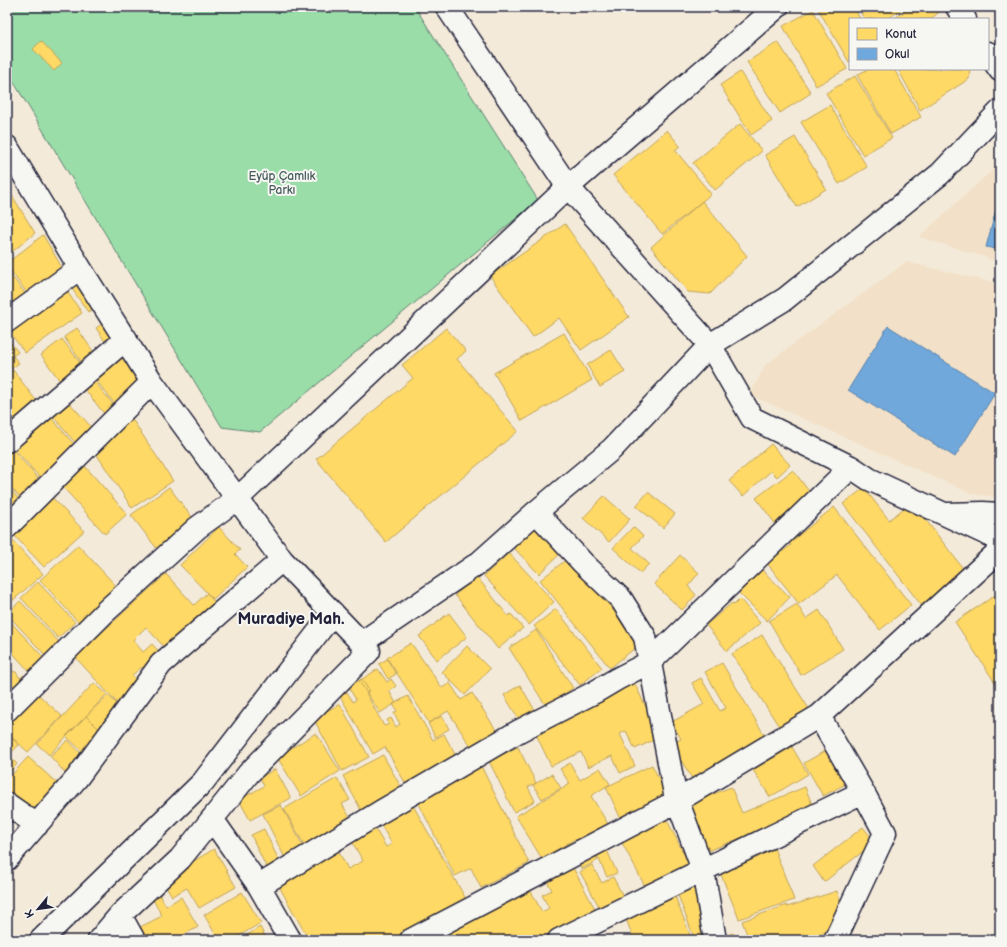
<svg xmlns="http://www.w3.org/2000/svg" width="1007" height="947" font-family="'Balsamiq Sans',sans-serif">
<rect width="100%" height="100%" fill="#f4ead9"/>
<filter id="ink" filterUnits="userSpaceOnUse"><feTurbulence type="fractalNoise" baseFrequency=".025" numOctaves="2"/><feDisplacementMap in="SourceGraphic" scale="8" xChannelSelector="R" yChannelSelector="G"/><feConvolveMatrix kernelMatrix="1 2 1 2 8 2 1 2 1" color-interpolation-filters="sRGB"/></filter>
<g filter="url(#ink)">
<path fill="#f2e1c8" d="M1000,163V262L919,237Z
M906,262L1000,284V497L972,494L750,395L765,365Z"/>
<path fill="#9adda8" stroke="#5e8072" d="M7,7H415L538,200L260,432L222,427L7,71Z"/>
<path fill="#ffd966" stroke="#bda259" d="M817,7H854L860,19H850V62H849Z
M856,7H865L859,11Z
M870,7H904L888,19H865L861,14Z
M909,7H936L939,12L931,19H894Z
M813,10L847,69L816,86L783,26Z
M41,41L62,63L54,71L33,49Z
M778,42L811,93L780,113L747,62Z
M868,69H894L921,117L891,134L857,75Z
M898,69H970L969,79L920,110Z
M740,72L772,121L751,135L720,85Z
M855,76L892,138L863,155L826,93Z
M830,105L867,167L839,184L801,122Z
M740,124L762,151L715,190L693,163Z
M667,130L680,146L675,150L711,194L662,234L613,175Z
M795,137L826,189L797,207L765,155Z
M7,187L35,233L7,256Z
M702,201L747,256L710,294L688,292L651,247Z
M565,224L629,317L581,350L559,318L533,337L490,276Z
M43,235L64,271L30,297L7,266V263Z
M7,270L27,296L7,312Z
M79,280L97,306L88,312L70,286Z
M66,290L82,313L25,353L8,330Z
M105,322L115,337L106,343L96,328Z
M77,328L97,357L84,366L64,337Z
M446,328L466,351L457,359L518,431L386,542L316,459L413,378L402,365Z
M564,333L592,380L522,421L494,373Z
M7,338L18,352L13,356L19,363L7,372Z
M62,339L85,369L63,385L41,355Z
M611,350L625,372L600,387L587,365Z
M124,351L145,383L117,407L93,376Z
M13,370L41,407L12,429L7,423V375Z
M92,378L116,408L106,416L82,386Z
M67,400L94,430L77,445L51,414Z
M49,415L77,448L41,479L13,447Z
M132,419L173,481L132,508L91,446Z
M771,444L790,465L777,477L771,471L743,496L729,481Z
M9,445L41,482L21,499L7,483V447Z
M84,465L127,514L105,534L62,486Z
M793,470L814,498L777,526L756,498Z
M7,486L21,502L7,514Z
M169,487L198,525L161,554L131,515Z
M864,488L889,520L912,502L965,571L922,606L843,504Z
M648,492L675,514L663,528L636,506Z
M48,493L84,531L44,567L9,530Z
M604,496L630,519L609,542L583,518Z
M834,507L911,605L880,630L837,575L799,604L767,563L791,545L789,543Z
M537,520L565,549L539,574L511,545Z
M219,527L240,550L235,554L247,567L213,599L180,565Z
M633,527L643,536L632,548L649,564L640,573L613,548Z
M8,535L43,574L11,602L7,597V537Z
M78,545L118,588L80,624L40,580Z
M509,553L554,602L529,625L484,576Z
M680,555L699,573L688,586L696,595L682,610L654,584Z
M571,556L640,644L610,668L540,580Z
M762,570L790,597L767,621L739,593Z
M166,574L194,605L207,593L216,604L166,649L146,627L133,640L143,652L152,644L163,656L147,672L142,667L132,675L143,687L121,707L75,657Z
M477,577L508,616L511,614L523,628L498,649L455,595Z
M38,582L75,622L58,638L21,598Z
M1000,592V690L955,622Z
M740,599L760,623L727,651L706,625L732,603L734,605Z
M20,601L61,644L47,657L7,614Z
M797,604L806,619L819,610L843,649L801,675L769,621Z
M556,609L602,668L580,685L534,626Z
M449,613L467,637L437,660L419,636Z
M7,618L46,660L31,673L7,647Z
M536,630L573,688L546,706L509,648Z
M762,635L811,712L782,731L732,654Z
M411,643L442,688L450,683L461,700L472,693L499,734L473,750L448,711L429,723L387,658Z
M467,646L490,669L465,695L442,672Z
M387,659L396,674L388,679L379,664Z
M722,663L766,738L693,780L671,744L681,739L672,722L704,704L692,683L701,678L720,711L726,708L705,672Z
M378,669L387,682L391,679L396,686L389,691L396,703L380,713L359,681Z
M7,670L16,672L20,678L24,675L26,681L18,689L7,680Z
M362,679L369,691L366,693L384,726L389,724L387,720L391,718L396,727L400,724L394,713L397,711L393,704L408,696L433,740L444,734L458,760L408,788L385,747L373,754L340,696L347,692L353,702L356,700L348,686Z
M634,682L660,737L635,749L626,731L620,734L635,766L620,773L612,756L588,767L581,752L551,766L533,728Z
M94,683L107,694L49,755L37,744Z
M520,685L536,712L520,721L504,695Z
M7,686L17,696L7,705Z
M31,688L62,716L28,752L7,733V715Z
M108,695L125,712L103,733L86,716Z
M340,704L369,757L342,771L313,718Z
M86,716L106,736L87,756L66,736Z
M442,716L449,729L435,737L428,723Z
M316,733L340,771L301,796L277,757Z
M9,735L19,745L12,752L7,748V738Z
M68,740L85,758L66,774L50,756Z
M834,746L853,780L823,796L804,763Z
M518,747L536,783L528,787L535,801L514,812L489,761Z
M792,747L808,774L770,797L753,770Z
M7,754L17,764L7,775Z
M383,755L402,789L361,810L343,776Z
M28,757L59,785L29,818L7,798V780Z
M570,763L580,780L600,768L610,784L591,796L608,824L577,843L575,839L542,859L516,816L570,784L560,769Z
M652,765L668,796L621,819L606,787Z
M481,766L529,863L481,888L471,868L455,876L416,798Z
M275,769L291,798L250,820L239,800L264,786L260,778Z
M552,774L561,788L542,799L533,785Z
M337,778L350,800L342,804L352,821L306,848L284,809Z
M731,787L742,813L805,787L814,809L705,852L686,805Z
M411,802L466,899L393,940H309L276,881L336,847L348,869L363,861L350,838L373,825L386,847L392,844L378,820Z
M281,805L304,848L285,858L263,814Z
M664,814L692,870L648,892L619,837Z
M863,827L875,842L824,882L813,866Z
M264,829L281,865L268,871L251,835Z
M606,848L617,873L607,877L596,853Z
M774,848L794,900L739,919L718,867L746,860Z
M214,849L236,887L199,908L187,888L172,896L162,880Z
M593,851L598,860L582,869L577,860Z
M571,864L595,909L536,940H423L527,884L542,912L549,908L542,895L552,890L545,878Z
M592,865L602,883L613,877L624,898L601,910L580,872Z
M694,881L712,931L694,938L675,887Z
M673,891L692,940H634L623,911Z
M837,891L844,912L834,915L838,928L800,940H749L742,921L787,905V907Z
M242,892L261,923L232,940H219L204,915Z
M159,893L166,906L181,897L198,927L174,940H145L138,928L162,916L152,898Z
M260,927L267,940H239Z
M733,933L735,940H726L725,936Z
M596,935L599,940H585Z"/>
<path fill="#6fa8dc" stroke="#5880ac" d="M1000,195V250L986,247Z
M888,326L995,393L955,457L848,390Z"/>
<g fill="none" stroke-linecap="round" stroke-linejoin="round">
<g stroke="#22223b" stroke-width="25">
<path id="minor" d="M447,7L568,187L710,345L752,418L851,467L869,479L1000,540
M957,7L965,19
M988,53L1000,70
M7,147L80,268L152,382L282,560L369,651L249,773L180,859L120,915L134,940
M7,321L80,268
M7,441L126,339
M536,512L583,563L621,599L645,637L675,794L703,870L715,940
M947,514L983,513L1000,514
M7,527L152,382
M361,643L480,562L536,512L612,449L710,345L785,299L940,174L1000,111
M7,710L106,611L197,528L237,499L568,187L777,7
M7,804L37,825
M212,819L259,886L382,811L519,731L595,692L617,679L650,662L851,467
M7,859L77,778L161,664L282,560
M259,886L290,940
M41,940L203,782L333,613
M99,940L120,915
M411,940L677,801L819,716
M559,940L863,792
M835,940L885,833L863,792L819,716L1000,550"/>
</g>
<use href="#minor" stroke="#f6f6f2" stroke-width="22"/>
</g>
</g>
<g text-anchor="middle" stroke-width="4" stroke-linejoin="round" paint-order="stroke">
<g font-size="12" fill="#465a5c" stroke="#f6f6f2">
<text x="282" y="180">Eyüp Çamlık<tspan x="282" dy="14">Parkı</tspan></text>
</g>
<g font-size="16" font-weight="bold" fill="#22223b" stroke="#f6f6f2">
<text x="291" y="624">Muradiye Mah.</text>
</g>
</g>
<rect width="1007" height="947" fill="none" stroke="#f6f6f2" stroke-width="24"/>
<rect x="12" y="12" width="983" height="923" fill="none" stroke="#22223b" stroke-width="1.5" filter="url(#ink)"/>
<rect x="849" y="18" width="140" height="52" fill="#f6f6f2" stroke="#a1a1a9"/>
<rect x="857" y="28" width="20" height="12" fill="#ffd966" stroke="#a1a1a9"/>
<text x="885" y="38" font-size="12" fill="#22223b">Konut</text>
<rect x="857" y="48" width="20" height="12" fill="#6fa8dc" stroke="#a1a1a9"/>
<text x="885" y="58" font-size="12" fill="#22223b">Okul</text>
<g transform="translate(38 909) rotate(241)" stroke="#f6f6f2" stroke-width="3" paint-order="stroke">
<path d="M0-3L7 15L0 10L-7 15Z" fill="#22223b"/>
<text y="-6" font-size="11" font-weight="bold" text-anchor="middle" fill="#22223b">K</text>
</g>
</svg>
